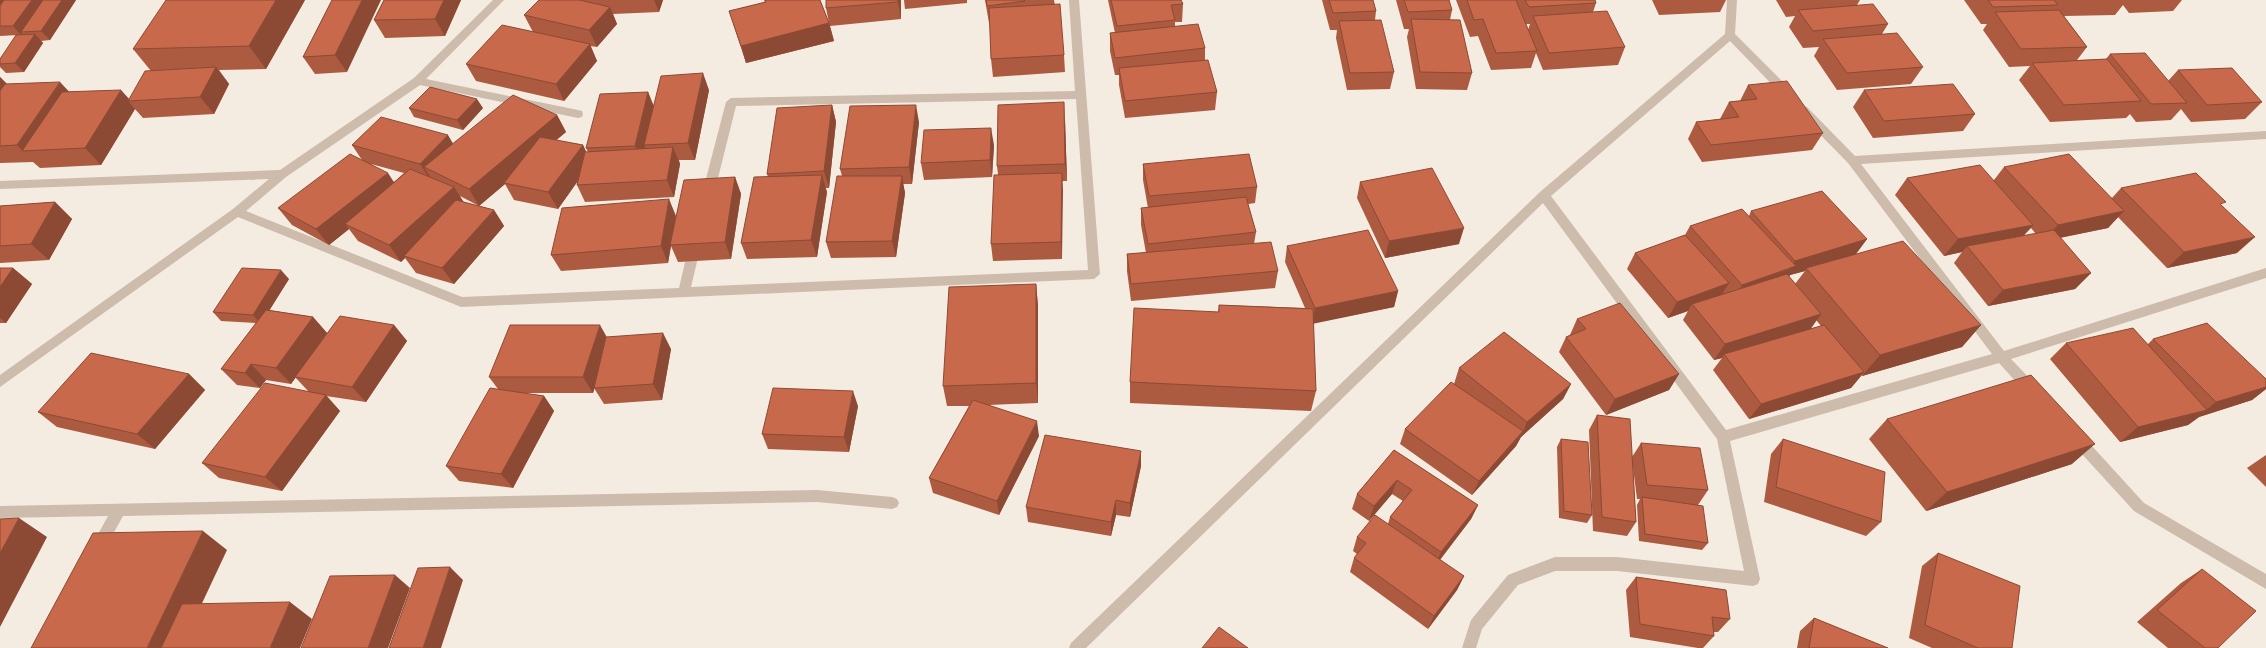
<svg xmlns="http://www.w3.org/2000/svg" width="2266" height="648" font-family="Raleway,sans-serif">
<rect width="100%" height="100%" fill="#f4ebe1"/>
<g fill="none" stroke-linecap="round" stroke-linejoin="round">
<path fill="#cdbbac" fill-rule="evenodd" d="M493,0H504L426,79L578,110L582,111L583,114L582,117L578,118L420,85L286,177L246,211L462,297L679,288L689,245L695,240L701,245L691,287L1088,270L1076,99L736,106L714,194L708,198L702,194L726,102L731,98L1075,91L1069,0H1079L1100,274L1094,279L461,307L238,217L0,387V375L233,209L269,179L0,189V181L280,170L414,78Z
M1727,0H1737L1735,34L1792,91L1793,94L1792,97H1784L1730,41L1551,196L1726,430L1992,354L1848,163L1799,113L1798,110L1803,106L1807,107L1855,156L2266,131V139L1861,164L2004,351L2266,268V278L2011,359L2037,386L2039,390L2037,394L2032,395L2027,394L1999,363L1730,441L1760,579L1758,584L1753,586L1617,571H1555L1518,585L1482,629L1476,648H1462L1471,620L1508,575L1555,557H1617L1744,571L1717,439L1543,203L1086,648H1069L1071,643L1540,192L1725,34Z
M2076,432L2081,434L2144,503L2266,574V589L2134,511L2071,442L2069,438L2071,434Z
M817,490L892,497L897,499L899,503L897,507L892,509L817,502L123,516L103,552L98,553L93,552L91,547L108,516L0,518V506Z"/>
</g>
<path fill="#ac5a40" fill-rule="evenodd" d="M0,0H76L50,40L41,41L43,43L24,72L6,73L0,67V59L18,35L0,36Z
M305,0L266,69L219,70L229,84L214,114L143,118L135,109L101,165L40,168L33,162L0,163V77L7,84L129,100L151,71L133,49Z
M332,0L347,72L315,74L303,57Z
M384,0H461L445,36L385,38L374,20Z
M539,0H663L659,12L613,14L617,24L597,47L590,46L597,61L564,101L476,81L466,64L533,32L524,15Z
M764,0H820L829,23L826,8V0H901V19L830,26L834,41L746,63L729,11L765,2Z
M904,0H967V3L905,9Z
M985,0H1054L1064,55L1065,72L993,77L991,59L990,23H989Z
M1108,0H1181L1183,4L1182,22H1175V26L1205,48V60L1217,92L1215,110L1125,118L1119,85V75H1115L1110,51V33H1115Z
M1322,0H1373L1376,11L1375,20L1394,72L1390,89L1347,90L1336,38L1337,30H1330Z
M1396,0H1449L1452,10L1450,20L1472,73L1467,90L1416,89L1407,37L1409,29H1404Z
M1456,0H1595L1596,3L1593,12L1625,47L1618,65L1543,70L1536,53L1531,68L1491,70L1478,36L1470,37ZM1526,24H1530L1528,30Z
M1652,0H1726L1720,12L1659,15Z
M1776,0H1860L1857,5L1888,24L1882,34L1923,67L1911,84L1837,90L1814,56L1819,47L1803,48L1789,27L1795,16L1786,17Z
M1964,0H2182L2173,11L2129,13L2123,5L2115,15L2064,16L2087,47L2077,60L2106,59L2110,54L2168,81L2178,70L2262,102L2245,119L2191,122L2181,109L2171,120L2136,122L2130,114L2126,118L2050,122L2019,80L2030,66L2009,67L1983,30L1987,24H1981Z
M1748,85L1823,133L1812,150L1702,162L1688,139L1696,122L1720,119L1729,102L1740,101Z
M709,90L695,160H679L680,164L674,197L585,202L577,185L578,181L558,209L514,200L505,184L479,206L460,196L463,202L494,210L504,226L454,284L416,273L405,258L401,262L358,241L349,229L329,245L292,225L278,208L362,160L352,145L453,144L557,115L566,132L556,140L583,145L586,152H588L586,148L648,92L653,105ZM371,164L404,173L394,182Z
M1864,90L1975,114L1963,131L1873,138L1853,107Z
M832,105L836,122L829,188H825L827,192L817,257L747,259L741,243L768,177L767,174Z
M409,108H483L463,130L414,117Z
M1065,120L1067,181H1062V259L993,261L991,244L998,174L997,166Z
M919,122L912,184H903L905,193L896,257L831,258L826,242L842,176L840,169Z
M994,145L992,177L924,180L921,163Z
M1143,164L1257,187L1255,203L1248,204L1256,232L1254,244L1278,271L1275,288L1131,301L1127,271V254L1146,253L1141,225V208H1148L1143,180Z
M2004,167L2112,198L2121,188L2223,206L2237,253L2167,268L2118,217L2108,228L2060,238L2091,273L2075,289L1988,306L1954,263L1962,252L1944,256L1895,195L1907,178L1994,180ZM2031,228L2036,234L2023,236Z
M735,177L741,194L731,259L678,262L671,246L668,263L561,271L551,255L676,216L674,227Z
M1360,182L1459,244L1385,258L1357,198Z
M55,202L72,219L49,260L0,263V206Z
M1751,211L1867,239L1856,254L1981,325L1962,347L1862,376V375L1851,388L1749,419L1713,370L1722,358L1714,360L1683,320L1688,311L1668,318L1627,269L1635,253L1685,235L1690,226L1749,216ZM1805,271L1795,284L1789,277L1790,275ZM1816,320L1821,326L1810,329Z
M1287,246L1398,291L1394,307L1313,323L1316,391L1311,411L1130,403V382L1218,312L1219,305L1305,308L1285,262Z
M0,268H13L32,284L6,323H0Z
M289,279L269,310L313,317L327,333L291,384L266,380L260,388L237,385L221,369L256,323L221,321L213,312Z
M1036,284L1038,306V403L989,405L1039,436L999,515L933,493L929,478L969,406H947L943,386Z
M1577,319L1679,374L1669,390L1606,415L1559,352L1566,337L1570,335Z
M394,325L407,341L366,402L326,396L340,411L282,491L219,478L202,463L309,392L295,377Z
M607,337L671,349L662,400L604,404L594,388L595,386L593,393H522L544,396L554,411L513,488L459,481L446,466L498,389L489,377Z
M2153,339L2266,379V389L2252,400L2199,417L2188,425L2120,442L2050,359L2066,343L2147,345Z
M1459,368L1571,384L1563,399L1521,437L1516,446L1472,495L1400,444L1405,429L1454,384Z
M189,374L205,390L155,449L57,427L38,412Z
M858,406L849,452L768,449L762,434Z
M1597,415L1632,457L1641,443L1708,490L1698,505L1708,543L1702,550L1639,541L1637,505L1640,499H1637L1633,467L1636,522L1627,536L1593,531L1589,430Z
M1887,419L2072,464L1926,511L1869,439Z
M1561,439L1592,515L1587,523L1559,518L1557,447Z
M1783,439L1881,522L1866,536L1764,502L1771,454Z
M1394,450L1478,505L1471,519L1440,560L1464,576L1457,590L1428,629L1350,572L1354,558L1357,554L1353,551L1357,537L1388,524L1390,517L1403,501L1392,494L1369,521L1352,509L1357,494Z
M2266,455V487L2247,468Z
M1141,466L1130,517L1116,515L1111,536L1028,522L1026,507Z
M1938,553L2012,648H1932L1909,638L1922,566Z
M2202,569L2218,648H2168L2137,622L2181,583Z
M1636,577L1730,619L1718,632H1714V636L1703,648H1698L1630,637L1626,590Z
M1814,618L1888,648H1797L1800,631Z"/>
<path fill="#8c4a34" d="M0,0H15L0,19Z
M32,0H46L21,32L22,34L21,35L13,26Z
M62,0H76L50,40L41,31Z
M276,0H305L266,69L249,46Z
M362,0H381L347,72L335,55Z
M444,0H461L445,36L435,19Z
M654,0H663L659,12Z
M898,0H901V19L898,2Z
M610,7L617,24L597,47L589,30Z
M829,23L834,41L746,63L741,46Z
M35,34L43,43L24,72L15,63Z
M590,44L597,61L564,101L556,84Z
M216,67L229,84L214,114L200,97Z
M703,73L709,90L695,160L688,143Z
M0,77L13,90L0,109Z
M60,82L76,99L23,151L17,145Z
M121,90L131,101H128L135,109L101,165L85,148Z
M648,92L655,109L644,145L646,149L643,163L635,146Z
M477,99L483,108L463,130L457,120Z
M1064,102L1065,120L1067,181L1065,164Z
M832,105L836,122L829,188L824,171Z
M916,105L919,122L912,184L909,167Z
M557,115L566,132L479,206L469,189Z
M991,128L994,145L992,177L990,160Z
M448,135L458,152L424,167L432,180L431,181L420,164Z
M583,145L591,162L558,209L548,192Z
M673,147L680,164L674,197L667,180Z
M388,173L399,190L345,224L349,229L329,245L316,229Z
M1062,173L1063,190L1062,259L1061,242Z
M822,175L827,192L817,257L811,240Z
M902,176L905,193L896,257L892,241Z
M735,177L741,194L731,259L725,242Z
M454,187L465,204L404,256L405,258L401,262L389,245Z
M669,199L676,216L668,263L661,246Z
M55,202L72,219L49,260L31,244Z
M494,210L504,226L454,284L442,268Z
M2124,211L2108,228L2043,241L2058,225Z
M2033,225L2018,242L1967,246L1962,252L1944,256L1958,239Z
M1464,228L1459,244L1385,258L1389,241Z
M2255,237L2237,253L2167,268L2184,252Z
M1867,239L1855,255L1806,268L1805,271L1790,275L1785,283L1732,301L1742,285L1790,269L1795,261Z
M13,268L32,284L6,323L0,318V287Z
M281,270L289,279L261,324L253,315Z
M2091,273L2075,289L1988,306L2003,290Z
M1729,283L1719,299L1692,304L1688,311L1668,318L1677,302Z
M1036,284L1038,306V403L1036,383Z
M1398,291L1394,307L1312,324L1315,308Z
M1821,314L1810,330L1724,354L1722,358L1714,360L1725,344Z
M313,317L327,333L291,384L276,368Z
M394,325L407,341L366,402L352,387Z
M600,325L609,341L593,393L583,377Z
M1981,325L1962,347L1862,376L1880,355Z
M663,333L671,349L662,400L653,384Z
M251,364L266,380L260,388L245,373Z
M1864,372L1851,388L1749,419L1761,404Z
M189,374L205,390L155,449L137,434Z
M1679,374L1669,390L1606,415L1615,399Z
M1571,384L1563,399L1521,437L1516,446L1472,495L1479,481L1523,432L1527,422Z
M2266,387V389L2252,400L2199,417L2188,425L2120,442L2138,427L2205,411L2216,402Z
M853,391L858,406L849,452L844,437Z
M326,395L340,411L282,491L265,477Z
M544,396L554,411L513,488L501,474Z
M1037,421L1039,436L999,515L997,501Z
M2095,444L2072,464L1926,511L1947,492Z
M1141,451V466L1130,517V503Z
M1397,480L1392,494L1369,521L1374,506Z
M1116,500V515L1111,536V522Z
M1478,505L1471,519L1435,566L1441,552Z
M19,518L47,537L0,627V553Z
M203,531L227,550L181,648H147Z
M450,567L463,580L441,648H423Z
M395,575L410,588L388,648H368Z
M1464,576L1457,590L1428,629L1434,616Z
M290,602L312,619L300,648H270Z"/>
<path fill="#c8694b" stroke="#8c4a34" d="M4,0H32L13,26H0V6Z
M43,0H62L41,31L21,32Z
M166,0H276L249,46L133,49Z
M332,0H362L335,55L303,57Z
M384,0H444L435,19L374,20Z
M539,0H579L610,7L589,30L524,15Z
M765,0H820L829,23L741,46L729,11L766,2Z
M826,0H898V2L826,8Z
M986,0H1024L1025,1L987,6Z
M1111,0H1181L1183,4L1171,5L1175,20L1117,26Z
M1329,0H1373L1376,11L1333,13Z
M1404,0H1449L1452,10L1408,12Z
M1467,0H1516L1537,51L1496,53L1483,19L1474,20Z
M1525,0H1595L1596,3L1529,7Z
M1988,0H2054L2058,5L1993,7Z
M1060,4L1064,55L991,59L989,8Z
M1873,4L1888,24L1813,31L1798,10Z
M2059,10L2087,47L2021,49L1995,12Z
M1607,11L1625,47L1549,53L1533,16Z
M1411,19L1460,20L1472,73L1420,72Z
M1381,20L1394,72L1350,73L1339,21Z
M1198,24L1205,48L1115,58L1110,33Z
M502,25L590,44L556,84L466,64Z
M1897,33L1923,67L1847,73L1823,39Z
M35,34L15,63L0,64V59L16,35Z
M2145,53L2187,103L2151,104L2110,54Z
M2107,59L2141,101L2064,105L2032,63Z
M1208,60L1217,92L1125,101L1119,68Z
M216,67L200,97L128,101L145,71Z
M2232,68L2262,102L2207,105L2178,70Z
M703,73L688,143L644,145L661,76Z
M1787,81L1823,133L1711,145L1696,122L1739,117L1729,102L1757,99L1748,85Z
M60,82L17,145L0,146V91L5,84Z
M1953,84L1975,114L1884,121L1864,90Z
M430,87L477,99L457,120L409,108Z
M121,90L85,148L22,151L62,92Z
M648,92L635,146L586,148L600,94Z
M513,95L557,115L469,189L424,167Z
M1064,102L1065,164L997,166L998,105Z
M832,105L824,171L767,174L777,108Z
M916,105L909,167L840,169L850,106Z
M381,117L448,135L420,164L352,145Z
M991,128L990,160L921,163L924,130Z
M540,137L583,145L548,192L504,183Z
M673,147L667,180L577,185L585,152Z
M350,154L388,173L316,229L278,208Z
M1249,154L1257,187L1149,196L1143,164Z
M2069,154L2124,211L2058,225L2004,167Z
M1980,165L2033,225L1958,239L1907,178Z
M1432,168L1464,228L1389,241L1360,182Z
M410,169L454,187L389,245L345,224Z
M1062,173L1061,242L991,244L994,175Z
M2196,173L2226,202L2220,204L2255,237L2184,252L2121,188Z
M822,175L811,240L741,243L754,177Z
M837,176H902L892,241L826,242Z
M735,177L725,242L670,245L684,180Z
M1822,191L1867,239L1795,261L1751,211Z
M1246,197L1256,232L1148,244L1141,208Z
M669,199L661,246L551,255L562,208Z
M456,200L494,210L442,268L404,256Z
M55,202L31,244L0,246V206Z
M1742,209L1796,266L1742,285L1690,226Z
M1368,230L1398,291L1315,308L1287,246Z
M2054,230L2091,273L2003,290L1967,246Z
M1685,235L1729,283L1677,302L1635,253Z
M1903,241L1981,325L1880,355L1806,268Z
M1271,242L1278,271L1131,284L1127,254Z
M0,268H13L0,287Z
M242,268L281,270L253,315L213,312Z
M1787,274L1821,314L1725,344L1692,304Z
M1036,284V383L943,386L949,287Z
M1620,303L1679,374L1615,399L1566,337L1586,329L1577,319Z
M1219,305L1313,309L1316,391L1130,382L1134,308L1219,312Z
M266,310L313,317L276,368L251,364L245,373L221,369Z
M340,316L394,325L352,387L295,377Z
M2207,323L2266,379V387L2216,402L2153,339Z
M510,325H600L583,377H489Z
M1824,325L1864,372L1761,404L1724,354Z
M2133,328L2207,410L2138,427L2066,343Z
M1504,332L1571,384L1527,422L1459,368Z
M663,333L653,384L594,388L606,337Z
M91,353L189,374L137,434L38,412Z
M2031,375L2095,444L1947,492L1887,419Z
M1451,382L1523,431L1479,481L1405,429Z
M265,383L326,395L265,477L202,463Z
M490,388L544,396L501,474L446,466Z
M773,388L853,391L844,437L762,434Z
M973,400L1037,421L997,501L929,478Z
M1597,415L1630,419L1636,522L1602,517Z
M1045,435L1141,451L1130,503L1116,500L1111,522L1026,507Z
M1561,439L1588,442L1592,515L1564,511Z
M1783,439L1885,472L1881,522L1776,487Z
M1641,443L1700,448L1708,490L1647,485Z
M1394,450L1478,505L1441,552L1390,517L1412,490L1397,480L1374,506L1357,494Z
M1642,497L1703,506L1708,543L1645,534Z
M1375,515L1464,576L1434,616L1354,558L1366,543L1357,537Z
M19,518L0,553V519Z
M203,531L147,648H31L93,533Z
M1938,553L2020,586L2012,648H1978L1925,625Z
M450,567L423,648H389L418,568Z
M2202,569L2256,611L2218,648H2205L2157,610Z
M395,575L368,648H301L330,576Z
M1636,577L1726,590L1730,619L1712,617L1714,636L1640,624Z
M290,602L270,648H161L182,604Z
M1814,618L1888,648H1809Z
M1219,627L1248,648H1202Z"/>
</svg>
